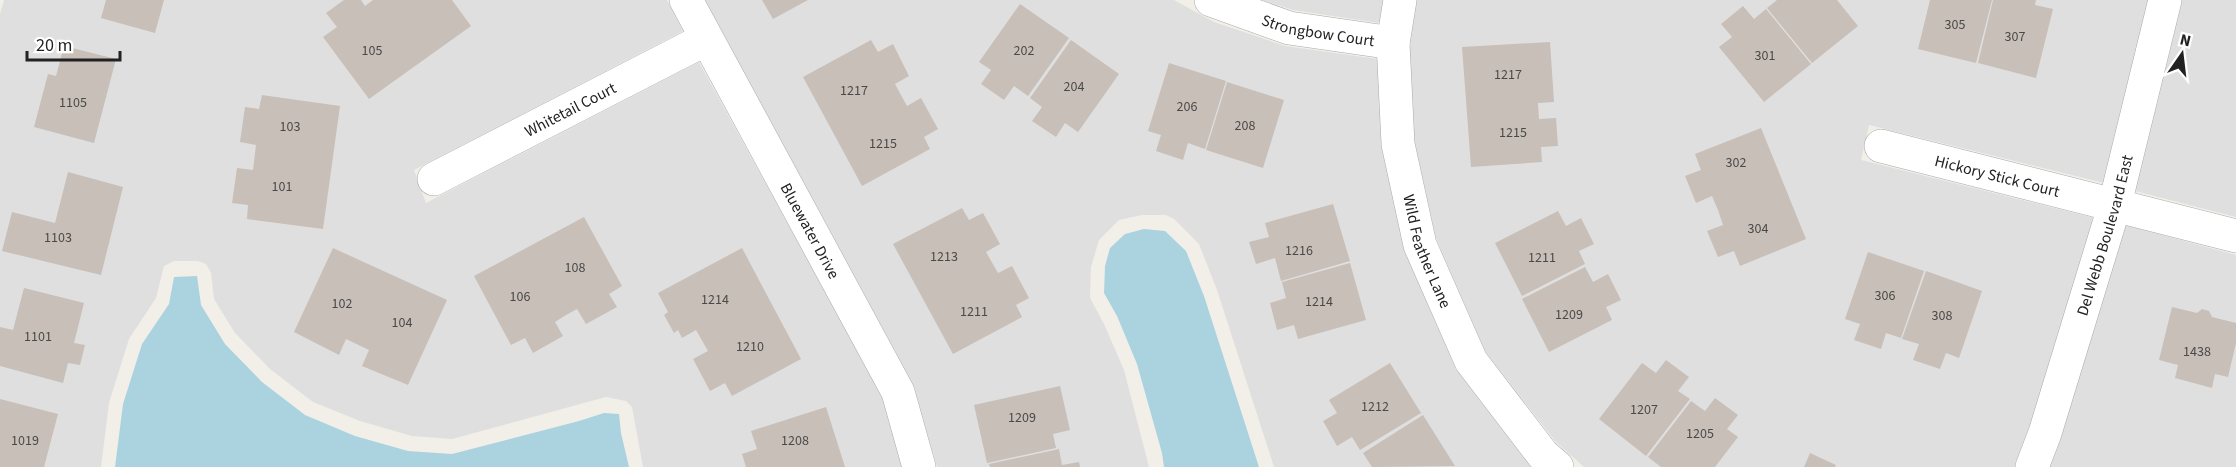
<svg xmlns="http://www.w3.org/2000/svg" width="2236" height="467" font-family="'Source Sans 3',sans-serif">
<rect width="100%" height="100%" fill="#f2efe9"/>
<path fill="#e0dfdf" d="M4,0H667L683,31L414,170L426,203L699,62L884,400L902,467H643L632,407L626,401L606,397L452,439L412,436L360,421L313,402L270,369L235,333L214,299L211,273L206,264L198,261H174L164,266L156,298L129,339L109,403L101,467H0V14Z
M705,0H1174L1214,22L1285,46L1378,59L1383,149L1406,254L1457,370L1531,467H1274L1217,290L1199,244L1174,219L1166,215H1142L1119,220L1099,240L1091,267L1090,298L1104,324L1124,370L1149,467H937L912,382Z
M1262,0H1384L1380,23L1293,10Z
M1417,0H2148L2104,183L1869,125L1861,160L2094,218L2030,427L2015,467H1584L1555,441L1485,351L1436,238L1414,140L1409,43Z
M2182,0H2236V217L2135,191Z
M2125,225L2236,255V467H2049Z"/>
<path fill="#aad3df" d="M1144,229L1165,231L1186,251L1204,296L1259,467H1164L1162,453L1137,364L1117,316L1104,293L1105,266L1110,248L1125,234Z
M197,276L201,305L225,344L262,382L305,415L355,436L408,451L452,454L579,421L604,413L619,414L621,433L629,467H115L123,404L142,344L169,304L174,277Z"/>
<path fill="#c7bfb8" d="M106,0H164L155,33L101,18Z
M344,0H361L365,6L373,0H452L471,26L369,99L323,37L337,27L326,13Z
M762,0H808L773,19Z
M1777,0H1837L1858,26L1812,63L1767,8Z
M1930,0H1992L1976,63L1918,49Z
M1993,0H2036L2035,5L2053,9L2036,78L1978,63Z
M1020,4L1069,38L1028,96L1014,86L1004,100L981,84L991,70L979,62Z
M1743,6L1754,19L1766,9L1811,64L1764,102L1719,47L1732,37L1721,24Z
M871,40L878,52L893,44L909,76L895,84L907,106L921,98L938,129L924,137L930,149L862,186L803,77Z
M1071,40L1119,74L1078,132L1065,123L1056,137L1032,121L1042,107L1030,98Z
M1550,42L1554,102L1538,103L1539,119L1556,118L1558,146L1541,147L1542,162L1471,167L1462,47Z
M64,46L116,59L94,143L34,127L48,74L56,76Z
M1169,63L1226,81L1205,149L1188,143L1183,160L1156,151L1161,135L1148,131Z
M1227,82L1284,100L1263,168L1206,150Z
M262,95L340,106L323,229L247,219L248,205L232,203L237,168L253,170L256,145L240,142L245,107L259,109Z
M1761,128L1806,239L1740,266L1734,251L1718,257L1707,231L1723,225L1718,210L1712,196L1696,203L1685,176L1701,170L1695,154Z
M68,172L123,187L101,275L2,251L12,212L55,223Z
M1333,204L1350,261L1281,281L1275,258L1256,264L1249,242L1269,237L1265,223Z
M962,208L969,220L983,213L1000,244L986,252L998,273L1012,266L1029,298L1016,305L1022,317L953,354L893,244Z
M1558,211L1566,226L1581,218L1594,244L1579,251L1585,264L1522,296L1495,243Z
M584,217L622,286L609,294L617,307L586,324L577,309L566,315L555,322L563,336L533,353L525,338L511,345L474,276Z
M333,248L447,300L408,385L362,366L369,350L346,339L339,355L294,332Z
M742,248L801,359L732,396L725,383L710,391L693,359L708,351L696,330L682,338L678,330L674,333L664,315L668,312L658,293Z
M1868,252L1924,271L1901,338L1886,333L1881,349L1854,340L1860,324L1845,319Z
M1350,263L1366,320L1298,339L1294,325L1277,330L1270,303L1286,298L1282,282Z
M1585,267L1593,282L1608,274L1621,300L1606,307L1612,320L1549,352L1522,299Z
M1926,271L1982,291L1959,358L1946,353L1940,369L1913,360L1919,344L1902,339Z
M24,288L84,303L74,343L85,345L80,365L68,363L63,383L0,366V327L13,330Z
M2172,307L2197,313L2202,309L2209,311L2212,317L2236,323V343L2228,377L2215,374L2212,388L2175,378L2178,365L2159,360Z
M1666,360L1689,377L1678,391L1690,399L1646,456L1599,419L1642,363L1656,373Z
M1390,363L1421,413L1360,450L1352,437L1337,446L1323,421L1337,413L1329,400Z
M1060,386L1070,430L1053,434L1056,448L987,463L974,405Z
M1715,398L1738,415L1727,429L1738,437L1715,467H1661L1648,457L1691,401L1705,411Z
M0,399L58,414L44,467H0Z
M826,407L845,467H746L742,454L757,449L751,431Z
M1423,415L1455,466L1372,467L1363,453Z
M1059,449L1062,465L1079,462L1080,467H990L989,464Z
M1810,453L1836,465L1835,467H1804Z"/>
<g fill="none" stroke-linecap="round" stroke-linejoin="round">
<g stroke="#a9a9a9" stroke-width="34">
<g id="street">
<path id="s1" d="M686,0L898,392L919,467"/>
<path id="s2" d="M1211,0L1289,28L1393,43"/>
<path id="s3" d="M1400,0L1393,43L1398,144L1420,245L1471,361L1543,455L1557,467"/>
<path id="s4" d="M1881,146L2236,236"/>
<path id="s5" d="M434,179L706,39"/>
<path id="s6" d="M2032,467L2045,433L2115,204L2165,0"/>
</g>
</g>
<use href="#street" stroke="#fff" stroke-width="33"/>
</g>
<g text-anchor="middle" stroke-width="4.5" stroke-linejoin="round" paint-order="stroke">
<g font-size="14" fill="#4b4948">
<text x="1955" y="29">305</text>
<text x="2015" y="41">307</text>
<text x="372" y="55">105</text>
<text x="1024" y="55">202</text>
<text x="1765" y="60">301</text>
<text x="1508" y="79">1217</text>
<text x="1074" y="91">204</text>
<text x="854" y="95">1217</text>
<text x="73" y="107">1105</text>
<text x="1187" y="111">206</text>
<text x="1245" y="130">208</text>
<text x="290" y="131">103</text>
<text x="1513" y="137">1215</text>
<text x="883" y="148">1215</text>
<text x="1736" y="167">302</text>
<text x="282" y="191">101</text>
<text x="1758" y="233">304</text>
<text x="58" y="242">1103</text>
<text x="1299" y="255">1216</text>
<text x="944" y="261">1213</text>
<text x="1542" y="262">1211</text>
<text x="575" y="272">108</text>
<text x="1885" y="300">306</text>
<text x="520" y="301">106</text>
<text x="715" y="304">1214</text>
<text x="1319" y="306">1214</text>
<text x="342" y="308">102</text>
<text x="974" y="316">1211</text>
<text x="1569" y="319">1209</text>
<text x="1942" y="320">308</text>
<text x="402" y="327">104</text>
<text x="38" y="341">1101</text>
<text x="750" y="351">1210</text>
<text x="2197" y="356">1438</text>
<text x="1375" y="411">1212</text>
<text x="1644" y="414">1207</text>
<text x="1022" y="422">1209</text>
<text x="1700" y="438">1205</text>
<text x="25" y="445">1019</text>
<text x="795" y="445">1208</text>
</g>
<g font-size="16" fill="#222" stroke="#fff">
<text dy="6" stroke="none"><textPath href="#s2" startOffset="112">Strongbow Court</textPath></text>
<text dy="6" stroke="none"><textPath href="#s5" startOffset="153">Whitetail Court</textPath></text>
<text dy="6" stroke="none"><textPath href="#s4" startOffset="120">Hickory Stick Court</textPath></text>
<text dy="6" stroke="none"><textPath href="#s1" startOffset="262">Bluewater Drive</textPath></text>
<text dy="6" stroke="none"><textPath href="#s6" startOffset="243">Del Webb Boulevard East</textPath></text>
<text dy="6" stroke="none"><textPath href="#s3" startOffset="256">Wild Feather Lane</textPath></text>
</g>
</g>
<g transform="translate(2182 54) rotate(14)" stroke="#ffffff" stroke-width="4.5" paint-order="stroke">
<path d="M0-4.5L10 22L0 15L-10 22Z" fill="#222222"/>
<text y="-9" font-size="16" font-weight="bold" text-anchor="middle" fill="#222222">N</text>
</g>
<path d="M27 51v9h93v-9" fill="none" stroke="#222222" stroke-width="3"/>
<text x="36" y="51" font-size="18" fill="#222222" stroke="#ffffff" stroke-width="4.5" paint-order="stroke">20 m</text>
</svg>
